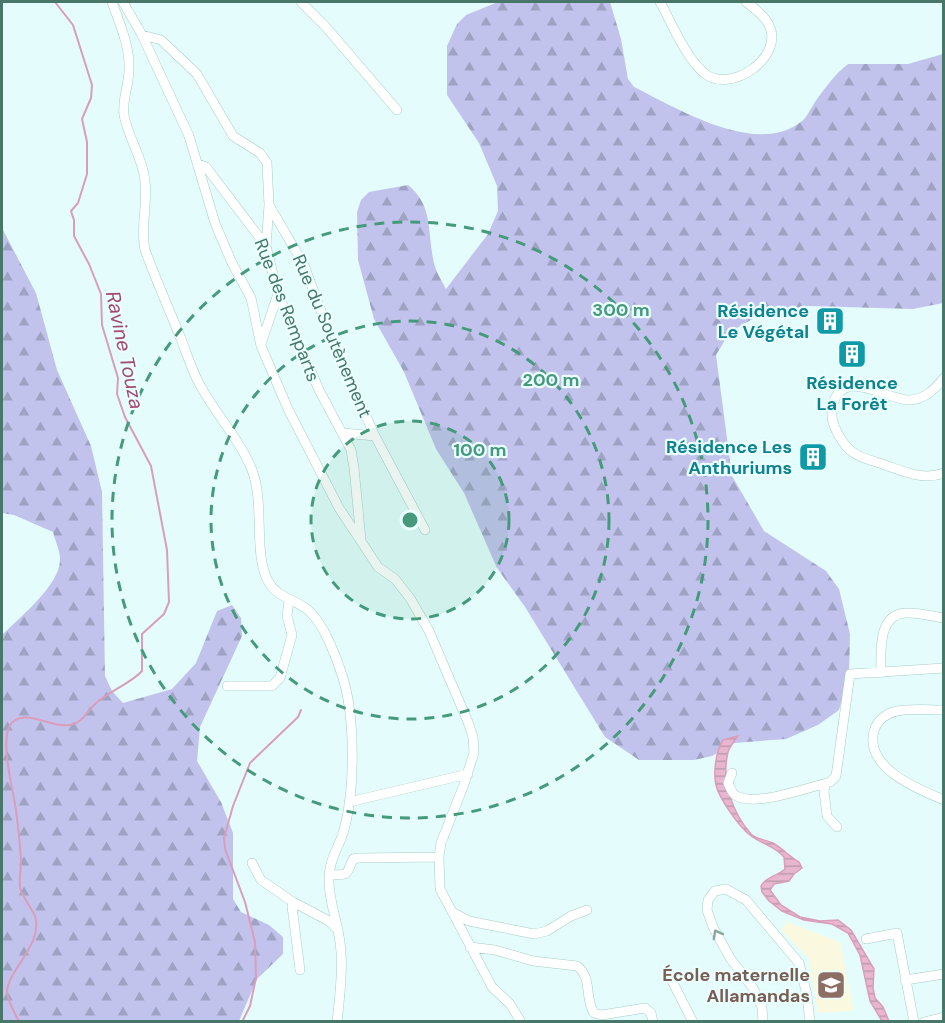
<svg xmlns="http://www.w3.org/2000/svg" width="945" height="1023" font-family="'DM Sans',sans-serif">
<defs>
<pattern id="forest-firs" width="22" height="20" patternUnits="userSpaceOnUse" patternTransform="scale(1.5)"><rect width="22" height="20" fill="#c1c3ec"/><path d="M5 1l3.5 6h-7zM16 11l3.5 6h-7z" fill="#9fa3c3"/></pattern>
<pattern id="water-rules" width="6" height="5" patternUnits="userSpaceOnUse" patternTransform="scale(1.5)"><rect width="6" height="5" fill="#e8b7cf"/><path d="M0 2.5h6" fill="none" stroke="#be9aac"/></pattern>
</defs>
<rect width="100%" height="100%" fill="#e4fdfc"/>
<path fill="#faf9e0" d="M787,922L840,942L854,1011L818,1013L809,959L781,930Z"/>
<path fill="url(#forest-firs)" d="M498,2H610L621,39L628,79L634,87C677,108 757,158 802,121C807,117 811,108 815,102C825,88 834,75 848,64H908L943,54V303L913,309L809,306L761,314L730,332L716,355L732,476L764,531L826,571L839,589L850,634L849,674L839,710L818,725L786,739L734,743L712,756L694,760H639L605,737L525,607L497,568L464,493L436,449L404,372L374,319L358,260L357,212L361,200L369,192L408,185C434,206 427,233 434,263C436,272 442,281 446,289L488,234L498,211L497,186L479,143L447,95V46L457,24L466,15Z
M2,228L36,293L57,370L91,446L102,492L105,676L112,691L123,703L172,689L196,663L217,611L232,605L241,618L242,636L200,727L197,761L221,802L233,833V899L241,912L269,925L283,937V954L257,979L239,1021H2V635C19,618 61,584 60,559C60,551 55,540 53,532L14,515L2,513Z"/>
<path fill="url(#water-rules)" stroke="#da9dbb" stroke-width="1.5" d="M738,736C735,740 730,746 728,752C721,781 732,812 751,834C756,839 766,840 773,843C783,849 789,856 799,862L802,868L794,874L789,881L774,884L770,890L781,905L800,917L820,921L838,920L851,930L874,969L873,988L875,998L883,1007L889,1021H882L870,1001L860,955L848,933L832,924L804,920L782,911L769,901L762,892L761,886C765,877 778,876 785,869L784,857C775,846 761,844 750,835C739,827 719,798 716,785C713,772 716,751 723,740Z"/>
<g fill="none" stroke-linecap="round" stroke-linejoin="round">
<path stroke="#da9dbb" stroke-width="2" d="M19,1022C15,1013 8,1002 7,992C7,971 44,944 35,916C31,907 23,898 20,888C19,879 21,869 21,860C20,844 18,826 16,810C13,789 0,743 10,725C23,706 52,729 70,725C82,723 86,713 94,705C108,691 129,685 142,671V634L164,614L169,602L167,550L151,466L125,417L117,394L118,378L102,325L101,294L89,264L74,236V220L71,211L78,203L87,174V142L82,119L91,98L92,85L73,25L55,2
M242,1022L250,1006L256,978L255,942L245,902L225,849L224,838L233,806L250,763L298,717L301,710"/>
<g stroke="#a7cdc5" stroke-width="10">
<path id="minor" d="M112,2C119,22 130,46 129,69C129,85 122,99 124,115C128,138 143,158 145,181C148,205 140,226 145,250C156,280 169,309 181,339C187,354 192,371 200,385C216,415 239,438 252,470C265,503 253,553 268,581C277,598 295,599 308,610C324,624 337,658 343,678C355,717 355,787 345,826C341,845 329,858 329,878C328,897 336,917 339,936C344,961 340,995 337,1022
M123,2L142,35L189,136L215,223L232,263L251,298L261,346L288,409L339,508L378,567L395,579L410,598L429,631L468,722L473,737L474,753L463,787L441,843L439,857L440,889L492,987L510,1004L521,1022
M301,2L325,26L397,110
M660,2C673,25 684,55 704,73C730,95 785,57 769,25C764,15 754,8 746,2
M142,35L161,40L197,74L233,136L260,153L267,163L269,205L266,246
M198,164L206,167L266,246L278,294L319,390L351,450L354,468L361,540
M269,205L304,265L333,343L375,436L425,530
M261,344L278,294
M944,378C935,389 925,399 910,400C888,401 844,366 833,404C829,418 835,431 843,442C852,456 867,459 882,464C903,471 922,481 944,473
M343,433L375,436
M881,673C881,654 877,615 905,613C917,612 931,616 944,618
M227,686H272L280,678L292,635L287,616L289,600
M944,710C929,710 912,708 897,711C887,713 877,720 874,731C864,768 918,789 944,800
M732,773L728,783C730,788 732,793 735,795C753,808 810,787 830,782L836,776L850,674L944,668
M826,783L824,791L827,816L837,827
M349,802L468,774
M252,863L261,880L293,902
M329,875C350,874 345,877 353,859L358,858L439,857
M452,912L469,921L534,934L547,931L571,916L587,910
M866,939L897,933L914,1022
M470,947L495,950L533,961L577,966C593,978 584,998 594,1013L602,1015L645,1008L651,1013L653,1022
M300,970L292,906L293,902L329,921L338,930
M670,977L693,1022
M905,980L944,974
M763,1022L762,1007L753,988L730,958L713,927L707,910L708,900L715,891L726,889L746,900L799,963L807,995L810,1022
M924,1022L944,1017"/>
</g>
<use href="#minor" stroke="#fff" stroke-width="9"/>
</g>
<defs><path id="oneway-chevron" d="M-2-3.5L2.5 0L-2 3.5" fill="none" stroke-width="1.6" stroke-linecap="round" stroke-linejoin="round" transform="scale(1.5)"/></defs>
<use stroke="#88a79e" href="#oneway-chevron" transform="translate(717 934) rotate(-119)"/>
<circle cx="410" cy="520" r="99" fill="#469a7c" fill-opacity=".12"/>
<g fill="none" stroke="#469a7c" stroke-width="3" stroke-dasharray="10 8">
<circle cx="410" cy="520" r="99"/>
<circle cx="410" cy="520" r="199"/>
<circle cx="410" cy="520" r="298"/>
</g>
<defs>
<g id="building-square" transform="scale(1.5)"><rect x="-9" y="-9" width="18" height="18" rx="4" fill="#0f9aa8" stroke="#ebfffe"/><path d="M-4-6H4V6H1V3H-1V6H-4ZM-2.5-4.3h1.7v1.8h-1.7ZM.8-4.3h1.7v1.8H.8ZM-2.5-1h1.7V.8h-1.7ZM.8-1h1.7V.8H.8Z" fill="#fff"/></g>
<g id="school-square" transform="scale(1.5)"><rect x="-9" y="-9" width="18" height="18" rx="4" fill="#8d6e63" stroke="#ebfffe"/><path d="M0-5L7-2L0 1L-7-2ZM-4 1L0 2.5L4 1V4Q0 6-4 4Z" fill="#fff"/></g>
</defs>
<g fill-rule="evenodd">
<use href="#building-square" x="830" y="321"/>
<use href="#building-square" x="852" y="354"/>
<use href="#building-square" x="813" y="457"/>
<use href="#school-square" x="831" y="985"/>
</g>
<g text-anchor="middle" stroke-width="4.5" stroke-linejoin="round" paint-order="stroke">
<g font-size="18" fill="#48776a" stroke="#ebfffe">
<text transform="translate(287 310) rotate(69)" y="6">Rue des Remparts</text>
<text transform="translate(332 336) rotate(67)" y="6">Rue du Soutènement</text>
</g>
<g font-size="18" font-weight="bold" fill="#0d838f" stroke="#ebfffe" text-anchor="end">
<text x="809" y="317">Résidence<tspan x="809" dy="21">Le Végétal</tspan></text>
<text x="852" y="389" text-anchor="middle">Résidence<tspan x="852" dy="21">La Forêt</tspan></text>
<text x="792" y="453">Résidence Les<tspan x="792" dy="21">Anthuriums</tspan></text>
</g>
<g font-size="18" font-weight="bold" fill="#785e54" stroke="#ebfffe" text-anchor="end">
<text x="810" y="981">École maternelle<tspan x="810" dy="21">Allamandas</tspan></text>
</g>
<g font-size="20" font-style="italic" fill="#a14973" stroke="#ebfffe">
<text transform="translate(125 350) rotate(78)" y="7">Ravine Touza</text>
</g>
</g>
<circle cx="410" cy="520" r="9" fill="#469a7c" stroke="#ebfffe" stroke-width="3"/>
<g font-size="18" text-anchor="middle" font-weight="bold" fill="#469a7c" stroke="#ebfffe" stroke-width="4.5" stroke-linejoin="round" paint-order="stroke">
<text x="621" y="316">300 m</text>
<text x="551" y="386">200 m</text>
<text x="480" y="456">100 m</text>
</g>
<rect width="945" height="1023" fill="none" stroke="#48776a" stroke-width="6"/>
</svg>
